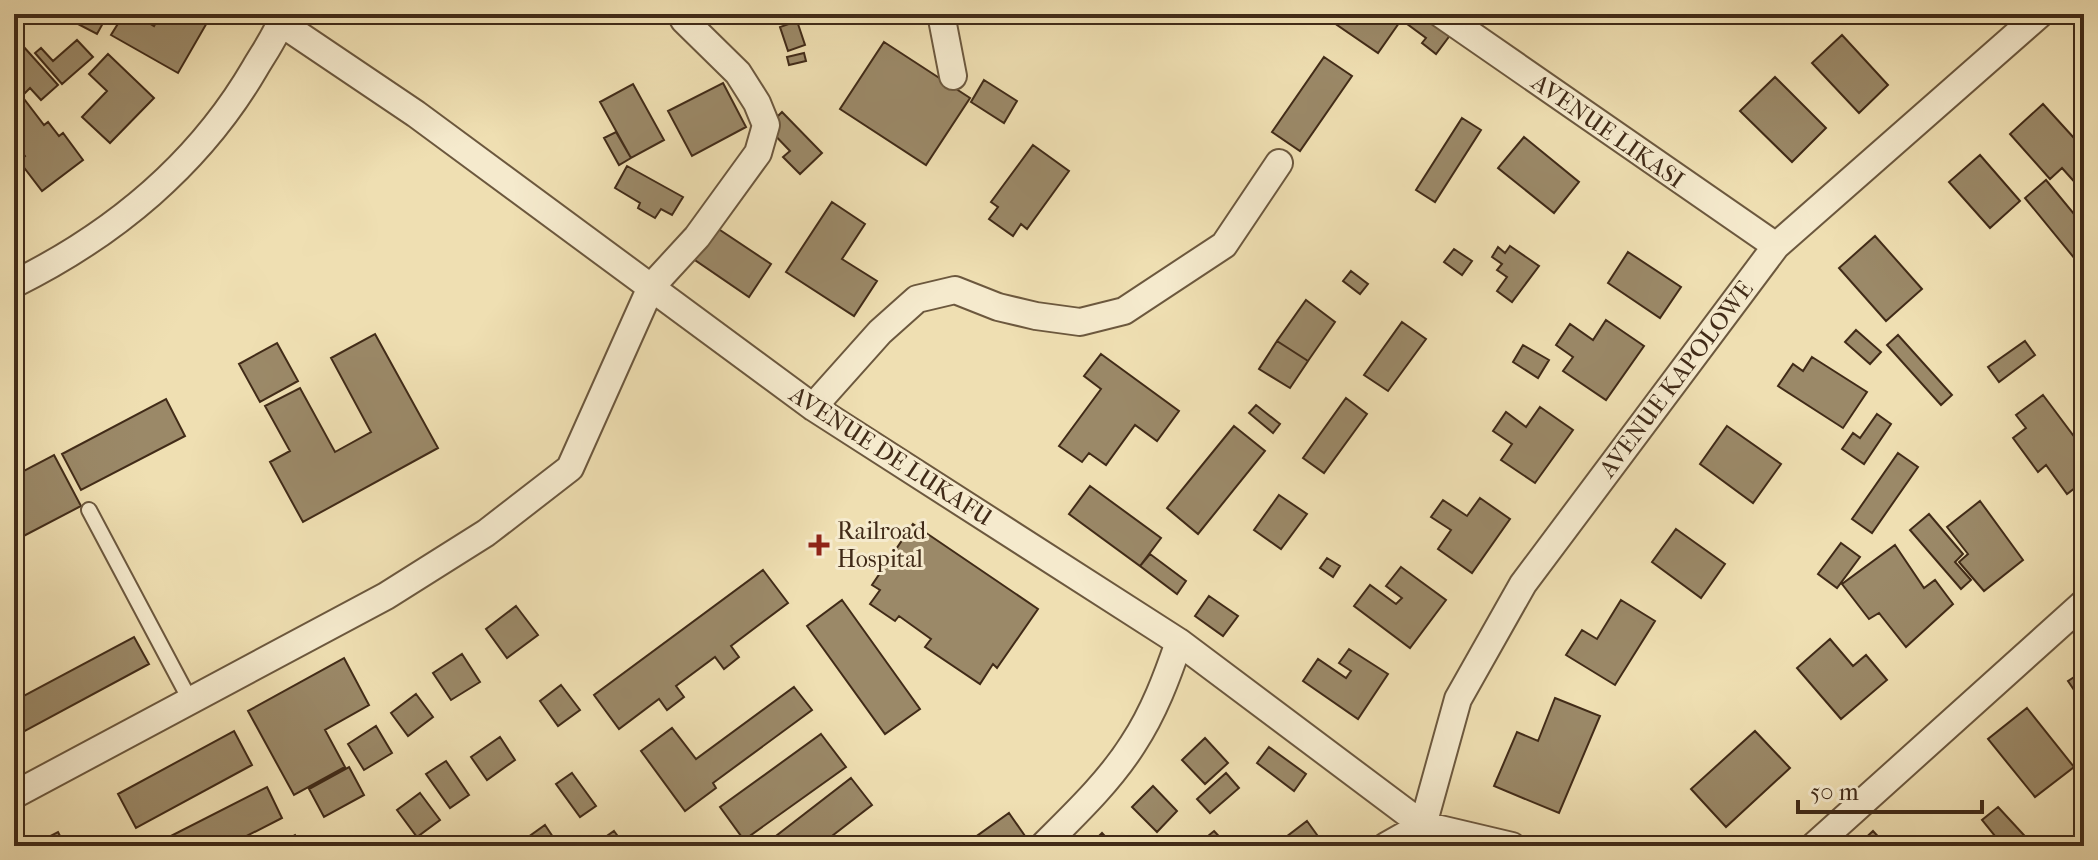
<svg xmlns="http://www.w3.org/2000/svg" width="2098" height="860" font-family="'IM FELL French Canon',serif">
<rect width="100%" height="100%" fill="#efdfb2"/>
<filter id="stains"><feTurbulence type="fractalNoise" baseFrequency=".0025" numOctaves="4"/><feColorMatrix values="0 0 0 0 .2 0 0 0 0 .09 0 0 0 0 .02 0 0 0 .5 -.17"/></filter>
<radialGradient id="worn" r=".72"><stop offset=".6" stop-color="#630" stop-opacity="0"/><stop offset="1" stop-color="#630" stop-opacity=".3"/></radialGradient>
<path fill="#9b8968" stroke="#412b18" stroke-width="2" d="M80,14H108L97,34L76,23Z
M124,14H134L154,26L161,14H212L178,73L111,35Z
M1321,14H1386L1399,23L1378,53Z
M1402,14H1424L1451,34L1436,54L1422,43L1426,38L1399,18Z
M797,21L805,45L788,51L780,27Z
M1842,35L1888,85L1859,113L1812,63Z
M14,36L58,85L41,100L30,88L25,93L14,81Z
M77,40L93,57L62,84L35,53L41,48L53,61Z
M884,42L970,98L926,165L840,109Z
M804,53L806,61L789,65L787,57Z
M108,54L154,98L110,143L82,117L107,91L89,74Z
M1324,57L1352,76L1300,151L1272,132Z
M1775,77L1826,128L1792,162L1740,111Z
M984,80L1017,101L1004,123L971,102Z
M723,83L746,127L692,156L668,111Z
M633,84L664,140L631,158L600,102Z
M18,91L44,125L48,122L59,136L63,133L83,160L42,191L19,161L25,156L14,142V94Z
M2043,104L2084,149V182L2079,187L2062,168L2050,179L2010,134Z
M782,112L822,153L800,174L783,157L790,151L767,127Z
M1462,118L1481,130L1435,202L1416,190Z
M616,132L631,158L619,165L604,138Z
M1524,137L1579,182L1554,213L1498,168Z
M1033,145L1069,171L1027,229L1021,224L1013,236L989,219L998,207L991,202Z
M1980,155L2020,201L1990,228L1949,182Z
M627,166L683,197L672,215L661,209L655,218L638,208L640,203L615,188Z
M2046,180L2084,226V270L2025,198Z
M832,202L865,224L842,259L877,281L854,316L786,272Z
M708,222L771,264L749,297L686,254Z
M1875,236L1922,289L1886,321L1839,268Z
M1510,246L1539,266L1512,302L1497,291L1507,277L1497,270L1502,264L1492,257L1498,247L1505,253Z
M1454,249L1472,261L1462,275L1444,262Z
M1628,252L1681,287L1660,318L1608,283Z
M1351,271L1368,284L1360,294L1343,281Z
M1306,300L1335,322L1308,361L1277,341Z
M1606,320L1644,346L1606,400L1563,371L1573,357L1556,345L1570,324L1593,340Z
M1402,322L1426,339L1388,391L1364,375Z
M1856,330L1881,352L1870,364L1845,342Z
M375,334L438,448L303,522L270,462L290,451L265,406L300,388L335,452L371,432L331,358Z
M1898,335L1952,395L1941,405L1887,345Z
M1277,341L1308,361L1290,388L1259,369Z
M2025,341L2035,355L1999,382L1988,367Z
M277,343L298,381L260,402L239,364Z
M1523,345L1549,360L1538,378L1513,362Z
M1101,354L1179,411L1157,441L1135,425L1106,465L1089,453L1082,462L1059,446L1101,389L1084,376Z
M1812,357L1867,392L1843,428L1778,386L1793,364L1803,371Z
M2043,395L2079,443L2084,439V481L2067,494L2046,465L2038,472L2013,438L2026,428L2016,415Z
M1346,398L1367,414L1324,473L1303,458Z
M166,399L185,436L81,490L62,454Z
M1256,405L1280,424L1273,433L1249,413Z
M1540,407L1573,430L1535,483L1501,460L1512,444L1493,431L1506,412L1526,427Z
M1877,414L1891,424L1864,464L1842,449L1853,433L1860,438Z
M1234,426L1265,451L1198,534L1167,508Z
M1727,426L1781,464L1753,503L1700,464Z
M1898,453L1918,467L1872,533L1852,519Z
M54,455L81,506L14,541V476Z
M1090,486L1161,538L1140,566L1069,514Z
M1279,495L1307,514L1281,549L1254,530Z
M1480,498L1510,519L1472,573L1438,549L1451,530L1431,517L1443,500L1467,516Z
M1980,501L2023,560L1984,591L1959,562L1968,554L1947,527Z
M1929,514L1963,554L1955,562L1971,580L1961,589L1910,530Z
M913,524L1038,609L997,668L993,664L980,684L925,647L931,639L899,616L895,621L870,604L880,590L872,585Z
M1676,529L1725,564L1701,598L1652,562Z
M1841,543L1860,557L1837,588L1818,574Z
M1895,545L1924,588L1935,580L1953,604L1906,647L1879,613L1869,619L1842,584Z
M1150,554L1186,581L1177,594L1140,566Z
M1327,558L1340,566L1333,577L1320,568Z
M1401,567L1446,600L1410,648L1354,606L1370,585L1396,604L1402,598L1386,586Z
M763,570L788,603L731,646L739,657L724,669L715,657L676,686L684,697L667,710L659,699L619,729L594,695Z
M1209,596L1238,616L1223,636L1195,616Z
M842,600L920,709L885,734L807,626Z
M1621,600L1655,621L1615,685L1566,655L1582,630L1597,639Z
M516,606L538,635L507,658L486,629Z
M134,637L149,664L23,732L14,714V701Z
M1830,639L1853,666L1866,655L1887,680L1841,719L1797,668Z
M1349,649L1388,674L1358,719L1303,681L1318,659L1346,678L1351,671L1339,663Z
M462,654L480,682L451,700L433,673Z
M344,658L369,705L325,730L345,767L294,795L248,711Z
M2079,674L2084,688L2076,693L2068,681Z
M561,685L580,710L558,726L540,701Z
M794,687L812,710L713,783L716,788L685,811L641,751L672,728L696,759Z
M416,694L433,717L408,736L391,713Z
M1555,698L1600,716L1559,813L1494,786L1517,732L1538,741Z
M2027,708L2074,767L2035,797L1988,739Z
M14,714L23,732L14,737Z
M376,726L392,753L364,770L348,744Z
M234,731L252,765L136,828L118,794Z
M1755,731L1790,768L1726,827L1691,789Z
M821,734L846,767L744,840L720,807Z
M500,737L515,760L487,780L471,757Z
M1205,738L1228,763L1205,784L1182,760Z
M1269,747L1306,774L1294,791L1257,763Z
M446,761L469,795L450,808L426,774Z
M349,767L364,795L324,817L309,789Z
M572,773L596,806L580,817L556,784Z
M1226,773L1239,788L1210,813L1197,799Z
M851,778L872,805L819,846H763Z
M1153,786L1177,811L1157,832L1132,807Z
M267,787L282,818L227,846H166L163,840Z
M420,793L440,820L417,837L397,810Z
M1998,807L2034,846H2003L1982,820Z
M1009,813L1025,836L1010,846H970L967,843Z
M1307,821L1325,846H1293L1286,837Z
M545,825L559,846H529L524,840Z
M614,831L625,846H594V845Z
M1214,831L1228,846H1196Z
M1873,831L1885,844L1882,846H1857Z
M58,832L65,846H31Z
M1102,833L1114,846H1089Z
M295,835L301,846H275Z"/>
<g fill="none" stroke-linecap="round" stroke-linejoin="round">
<g stroke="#6c583e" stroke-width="18">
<path id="lane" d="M89,510L190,700"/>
</g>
<g stroke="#6c583e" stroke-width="30">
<path id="street" d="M941,14L953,76
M1441,14L1776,246
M281,23L416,114L813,407L1179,642L1423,825L1512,846
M14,284C113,235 199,164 255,68C265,51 278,33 284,14
M813,407L880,332L917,299L955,290L998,307L1036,316L1080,322L1124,311L1224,245L1279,163
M14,795L386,596L486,533L570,468L651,287L697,237L758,153L766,125L757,103L738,73L684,20L681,14
M1043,846C1074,815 1109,782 1133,744C1154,712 1167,677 1179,642
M1386,846L1423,825
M1419,846L1423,825L1458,699L1523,584L1776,246L2040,14
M1814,846L2084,603"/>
</g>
<use href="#lane" stroke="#f5eacd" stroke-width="14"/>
<use href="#street" stroke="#f5eacd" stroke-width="26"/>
</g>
<path fill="#8f2418" stroke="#f5eacd" stroke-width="3" d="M815 533h8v8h8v8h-8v8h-8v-8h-8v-8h8z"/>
<g text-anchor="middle" stroke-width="6" stroke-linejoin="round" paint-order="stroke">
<g font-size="24" fill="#412b18" stroke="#f5eacd">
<text transform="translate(1608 131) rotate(35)" y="8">AVENUE LIKASI</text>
<text transform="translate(1676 379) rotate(-53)" y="8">AVENUE KAPOLOWE</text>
<text transform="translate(891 456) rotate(33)" y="8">AVENUE DE LUKAFU</text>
</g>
<g font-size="24" fill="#412b18" stroke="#f5eacd" text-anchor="start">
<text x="837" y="539">Railroad<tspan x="837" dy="28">Hospital</tspan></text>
</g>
</g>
<rect width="2098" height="860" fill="none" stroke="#efdfb2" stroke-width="48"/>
<rect x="16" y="16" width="2066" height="828" fill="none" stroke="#412b18" stroke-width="4"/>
<rect x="24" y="24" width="2050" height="812" fill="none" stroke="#412b18" stroke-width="2"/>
<path d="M1798 800v12h184v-12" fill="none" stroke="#412b18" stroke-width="4"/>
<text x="1810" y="800" font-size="24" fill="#412b18" stroke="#f5eacd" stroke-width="6" paint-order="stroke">50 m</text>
<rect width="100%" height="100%" filter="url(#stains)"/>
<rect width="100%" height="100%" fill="url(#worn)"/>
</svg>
